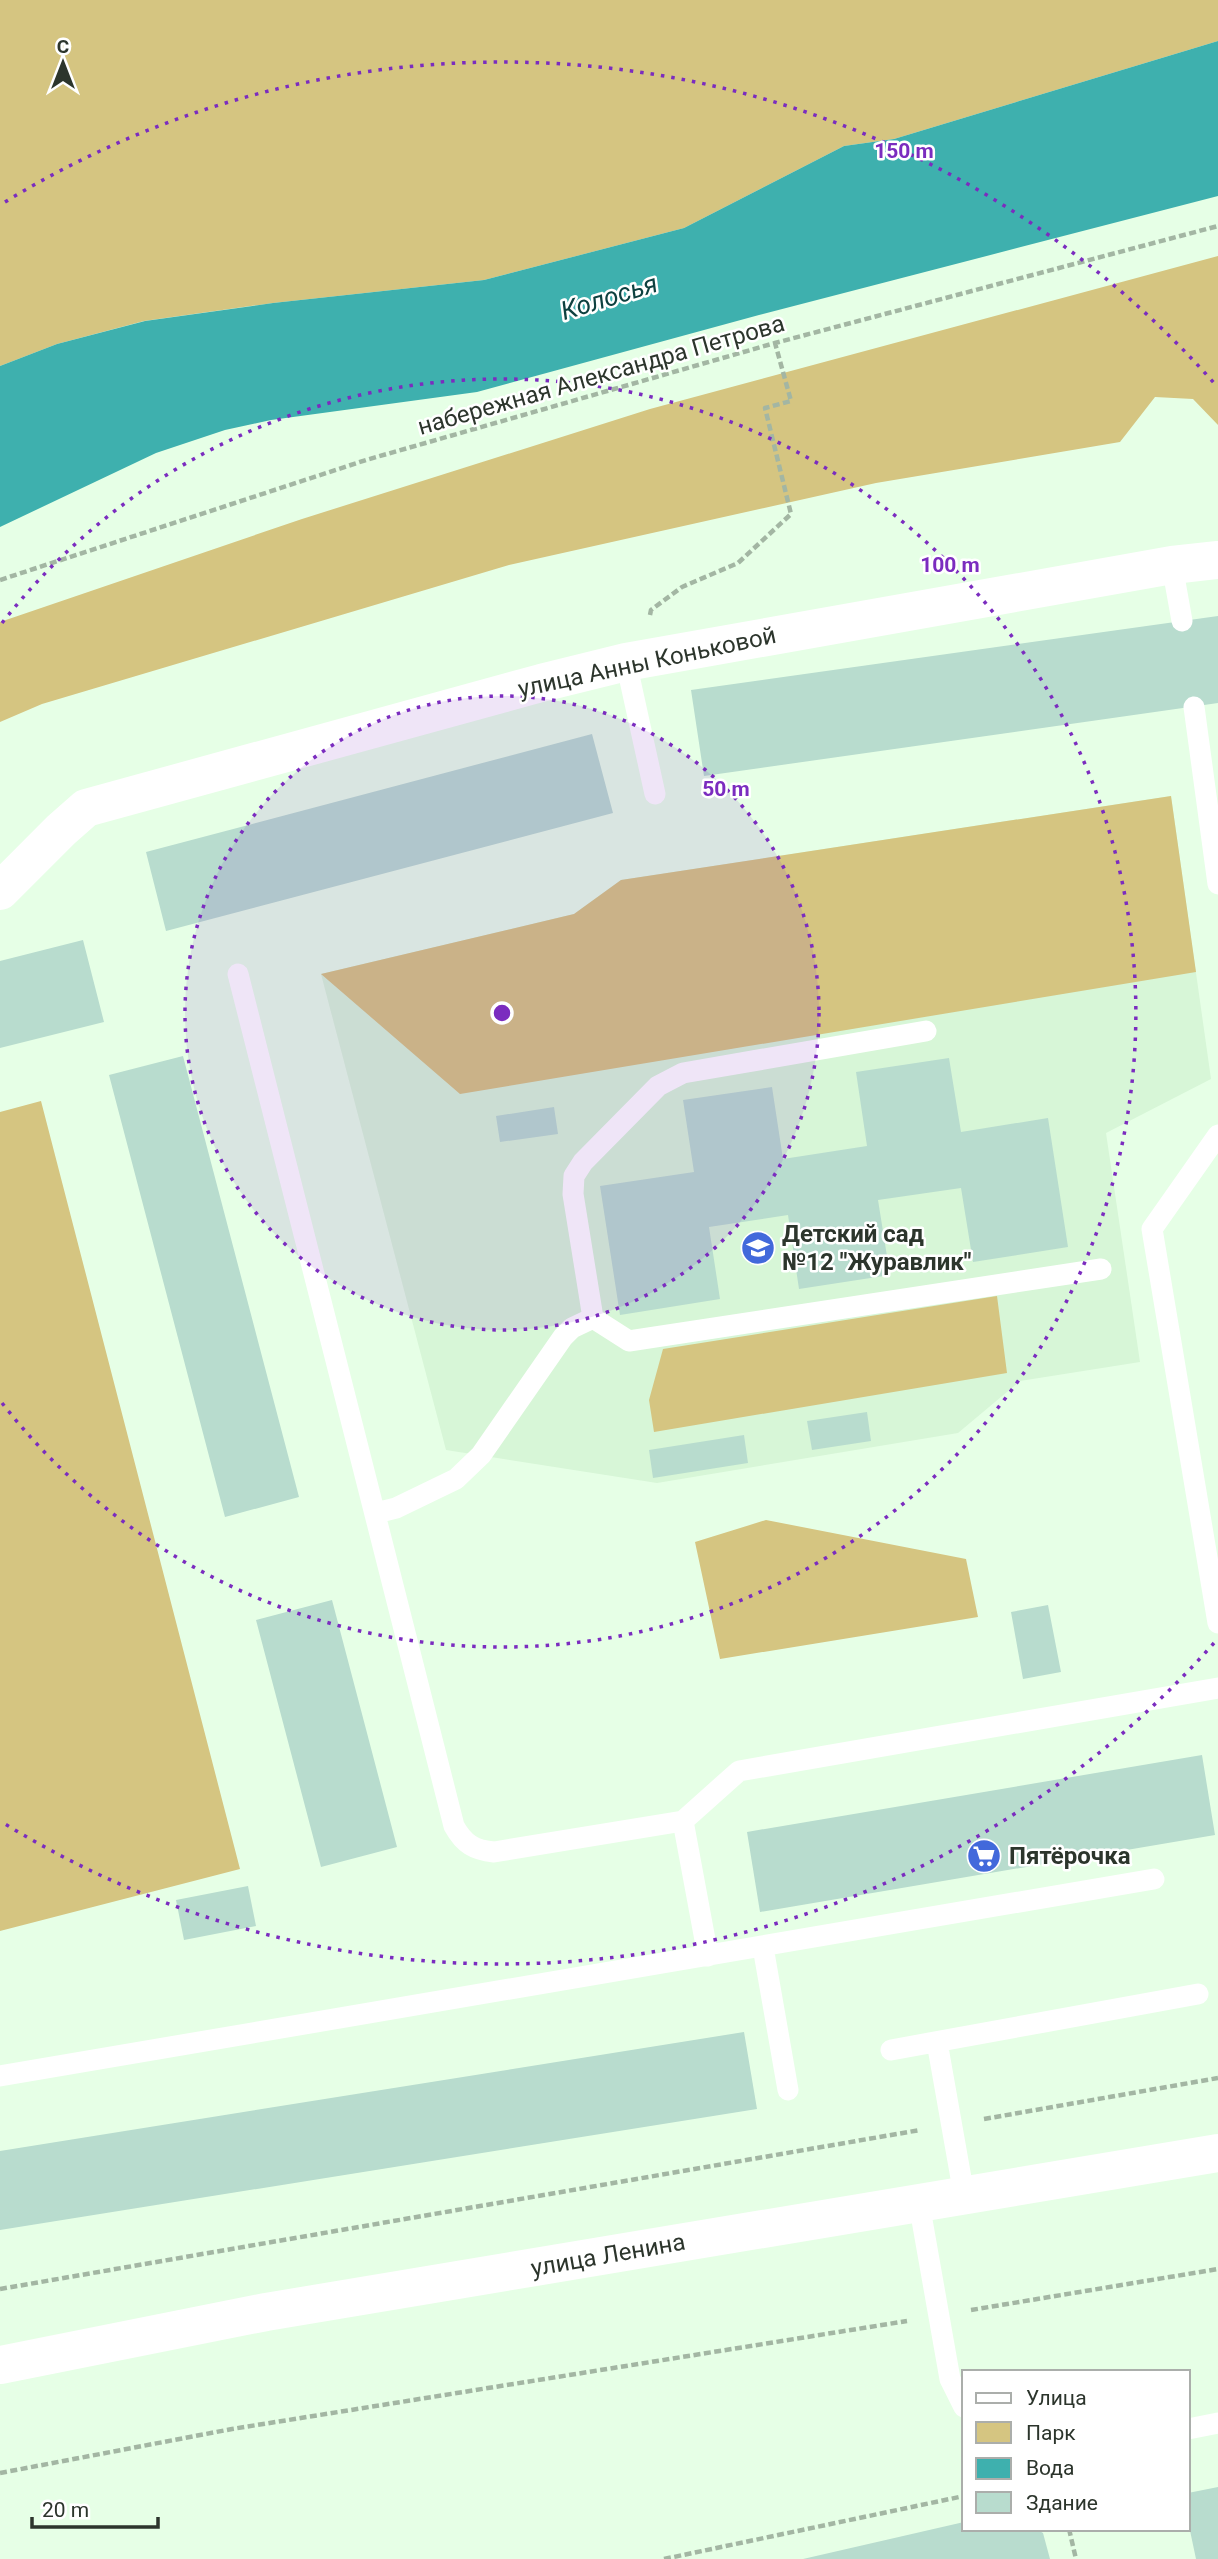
<svg xmlns="http://www.w3.org/2000/svg" width="1218" height="2559" font-family="Roboto,sans-serif">
<rect width="100%" height="100%" fill="#e6ffe6"/>
<path fill="#d7f6d7" d="M1171,796L1211,1079L1106,1133L1140,1362L1020,1381L958,1433L657,1483L446,1450L321,974L574,914L621,880Z"/>
<path fill="#d5c581" d="M0,0H1218V41L894,139L844,146L684,228L484,280L273,303L144,321L57,344L0,366Z
M1218,256V425L1193,399L1155,397L1120,442L876,483L509,565L42,704L0,722V622L302,519L650,409Z
M1171,796L1196,972L460,1094L321,974L574,914L621,880Z
M41,1101L240,1869L0,1931V1112Z
M997,1296L1007,1373L654,1432L649,1400L663,1349Z
M766,1520L966,1559L978,1617L720,1659L695,1542Z"/>
<path fill="#3eb0ae" d="M1218,41V196L759,315L477,392L271,420L225,430L156,453L0,527V366L57,344L145,321L273,303L484,280L684,228L844,146L894,139Z"/>
<path fill="#b8dcce" d="M1218,616V703L704,776L691,690Z
M592,734L613,813L166,931L146,852Z
M83,940L104,1022L0,1048V961Z
M183,1056L299,1497L225,1517L109,1075Z
M949,1058L961,1132L1048,1118L1068,1247L973,1262L961,1188L878,1200L890,1275L799,1289L788,1215L709,1227L720,1299L620,1315L600,1186L694,1172L683,1100L772,1087L783,1159L867,1146L856,1072Z
M554,1107L558,1134L500,1142L496,1116Z
M867,1412L871,1441L812,1450L807,1421Z
M744,1435L748,1463L653,1478L649,1450Z
M332,1600L397,1847L321,1867L256,1620Z
M1048,1605L1061,1672L1023,1679L1011,1612Z
M1202,1755L1215,1835L760,1912L747,1832Z
M248,1886L256,1926L184,1940L176,1900Z
M744,2032L757,2109L0,2230V2151Z
M1218,2487V2559H1196L1188,2521V2493Z
M964,2522V2529H1036L1043,2533L1050,2559H803Z"/>
<g fill="none" stroke-linecap="round" stroke-linejoin="round">
<path stroke="#a3b6a3" stroke-width="4.5" stroke-dasharray="7 3.5" stroke-linecap="butt" d="M0,580L366,460L775,343L1218,226
M650,615L651,610L682,587L738,563L791,514L765,408L791,401L775,343
M984,2119L1218,2078
M0,2289L920,2130
M971,2310L1218,2269
M0,2473L232,2429L907,2321
M1069,2529L1076,2559
M664,2559L964,2496"/>
<path stroke="#fff" stroke-width="21" d="M1172,565L1182,621
M626,662L655,794
M1194,707L1218,884
M238,974L454,1826C464,1844 474,1850 494,1852L683,1821L739,1771L1218,1688
M1218,1135L1152,1229L1218,1623
M593,1318L573,1194L574,1176L583,1162L658,1086L683,1073L926,1031
M376,1513L396,1508L456,1479L481,1455L563,1337L572,1328L593,1318L629,1341L1101,1269
M683,1821L708,1956
M763,1947L788,2090
M937,2042L964,2195
M891,2050L1198,1994
M0,2076L1154,1879
M919,2203L950,2379L964,2407
M1188,2429L1218,2423"/>
<path stroke="#fff" stroke-width="38" d="M0,891L61,830L86,808L541,683L626,662L1172,565L1218,560"/>
<path stroke="#fff" stroke-width="38" d="M0,2365L266,2312L1218,2153"/>
</g>
<circle cx="502" cy="1013" r="317" fill="#7b2cbf" fill-opacity=".12"/>
<g fill="none" stroke="#7b2cbf" stroke-width="3.5" stroke-dasharray="3.5 7">
<circle cx="502" cy="1013" r="317"/>
<path d="M2 623A634 634 0 1 1 2 1403"/>
<path d="M1214 1643A951 951 0 0 1 5 1824M5 202A951 951 0 0 1 1214 383"/>
</g>
<defs>
<g id="school-disc" transform="scale(1.75)"><circle r="9.5" fill="#4269db" stroke="#fff"/><path d="M0-5L7-2L0 1L-7-2ZM-4 1L0 2.5L4 1V4Q0 6-4 4Z" fill="#fff"/></g>
<g id="supermarket-disc" transform="scale(1.75)"><circle r="9.5" fill="#4269db" stroke="#fff"/><path d="M-6-5.5h2.5l.6 2H6L4.5 2H-2.5L-4.4-4H-6ZM-1.5 3.2a1.3 1.3 0 1 0 .1 0ZM3 3.2a1.3 1.3 0 1 0 .1 0Z" fill="#fff"/></g>
</defs>
<g fill-rule="evenodd">
<use href="#school-disc" x="758" y="1248"/>
<use href="#supermarket-disc" x="984" y="1856"/>
</g>
<g text-anchor="middle" stroke-width="5" stroke-linejoin="round" paint-order="stroke">
<g font-size="24" fill="#2c352c" stroke="#fff">
<text transform="translate(601 375) rotate(-16)" y="8">набережная Александра Петрова</text>
<text transform="translate(647 662) rotate(-12)" y="8">улица Анны Коньковой</text>
<text transform="translate(608 2255) rotate(-10)" y="8">улица Ленина</text>
</g>
<g font-size="24" font-weight="bold" fill="#2c352c" stroke="#fff" text-anchor="start">
<text x="782" y="1242">Детский сад<tspan x="782" dy="28">№12 "Журавлик"</tspan></text>
<text x="1009" y="1864">Пятёрочка</text>
</g>
<g font-size="26" font-style="italic" fill="#0e4140" stroke="#fff">
<text transform="translate(609 297) rotate(-17)" y="9">Колосья</text>
</g>
</g>
<circle cx="502" cy="1013" r="10" fill="#7b2cbf" stroke="#fff" stroke-width="3.5"/>
<g font-size="21" text-anchor="middle" font-weight="bold" fill="#7b2cbf" stroke="#fff" stroke-width="5" stroke-linejoin="round" paint-order="stroke">
<text x="904" y="158">150 m</text>
<text x="950" y="572">100 m</text>
<text x="726" y="796">50 m</text>
</g>
<rect x="962" y="2370" width="228" height="161" fill="#ffffff" stroke="#abaeab" stroke-width="2"/>
<rect x="976" y="2393" width="35" height="10" fill="#ffffff" stroke="#abaeab" stroke-width="2"/>
<text x="1026" y="2405" font-size="21" fill="#2c352c">Улица</text>
<rect x="976" y="2422" width="35" height="21" fill="#d5c581" stroke="#abaeab" stroke-width="2"/>
<text x="1026" y="2440" font-size="21" fill="#2c352c">Парк</text>
<rect x="976" y="2458" width="35" height="21" fill="#3eb0ae" stroke="#abaeab" stroke-width="2"/>
<text x="1026" y="2475" font-size="21" fill="#2c352c">Вода</text>
<rect x="976" y="2492" width="35" height="21" fill="#b8dcce" stroke="#abaeab" stroke-width="2"/>
<text x="1026" y="2510" font-size="21" fill="#2c352c">Здание</text>
<g transform="translate(63 63)" stroke="#ffffff" stroke-width="5" paint-order="stroke">
<path d="M0-5L12 26L0 18L-12 26Z" fill="#2c352c"/>
<text y="-10" font-size="19" font-weight="bold" text-anchor="middle" fill="#2c352c">С</text>
</g>
<path d="M32 2517v10h126v-10" fill="none" stroke="#2c352c" stroke-width="3.5"/>
<text x="42" y="2517" font-size="21" fill="#2c352c" stroke="#ffffff" stroke-width="5" paint-order="stroke">20 m</text>
</svg>
